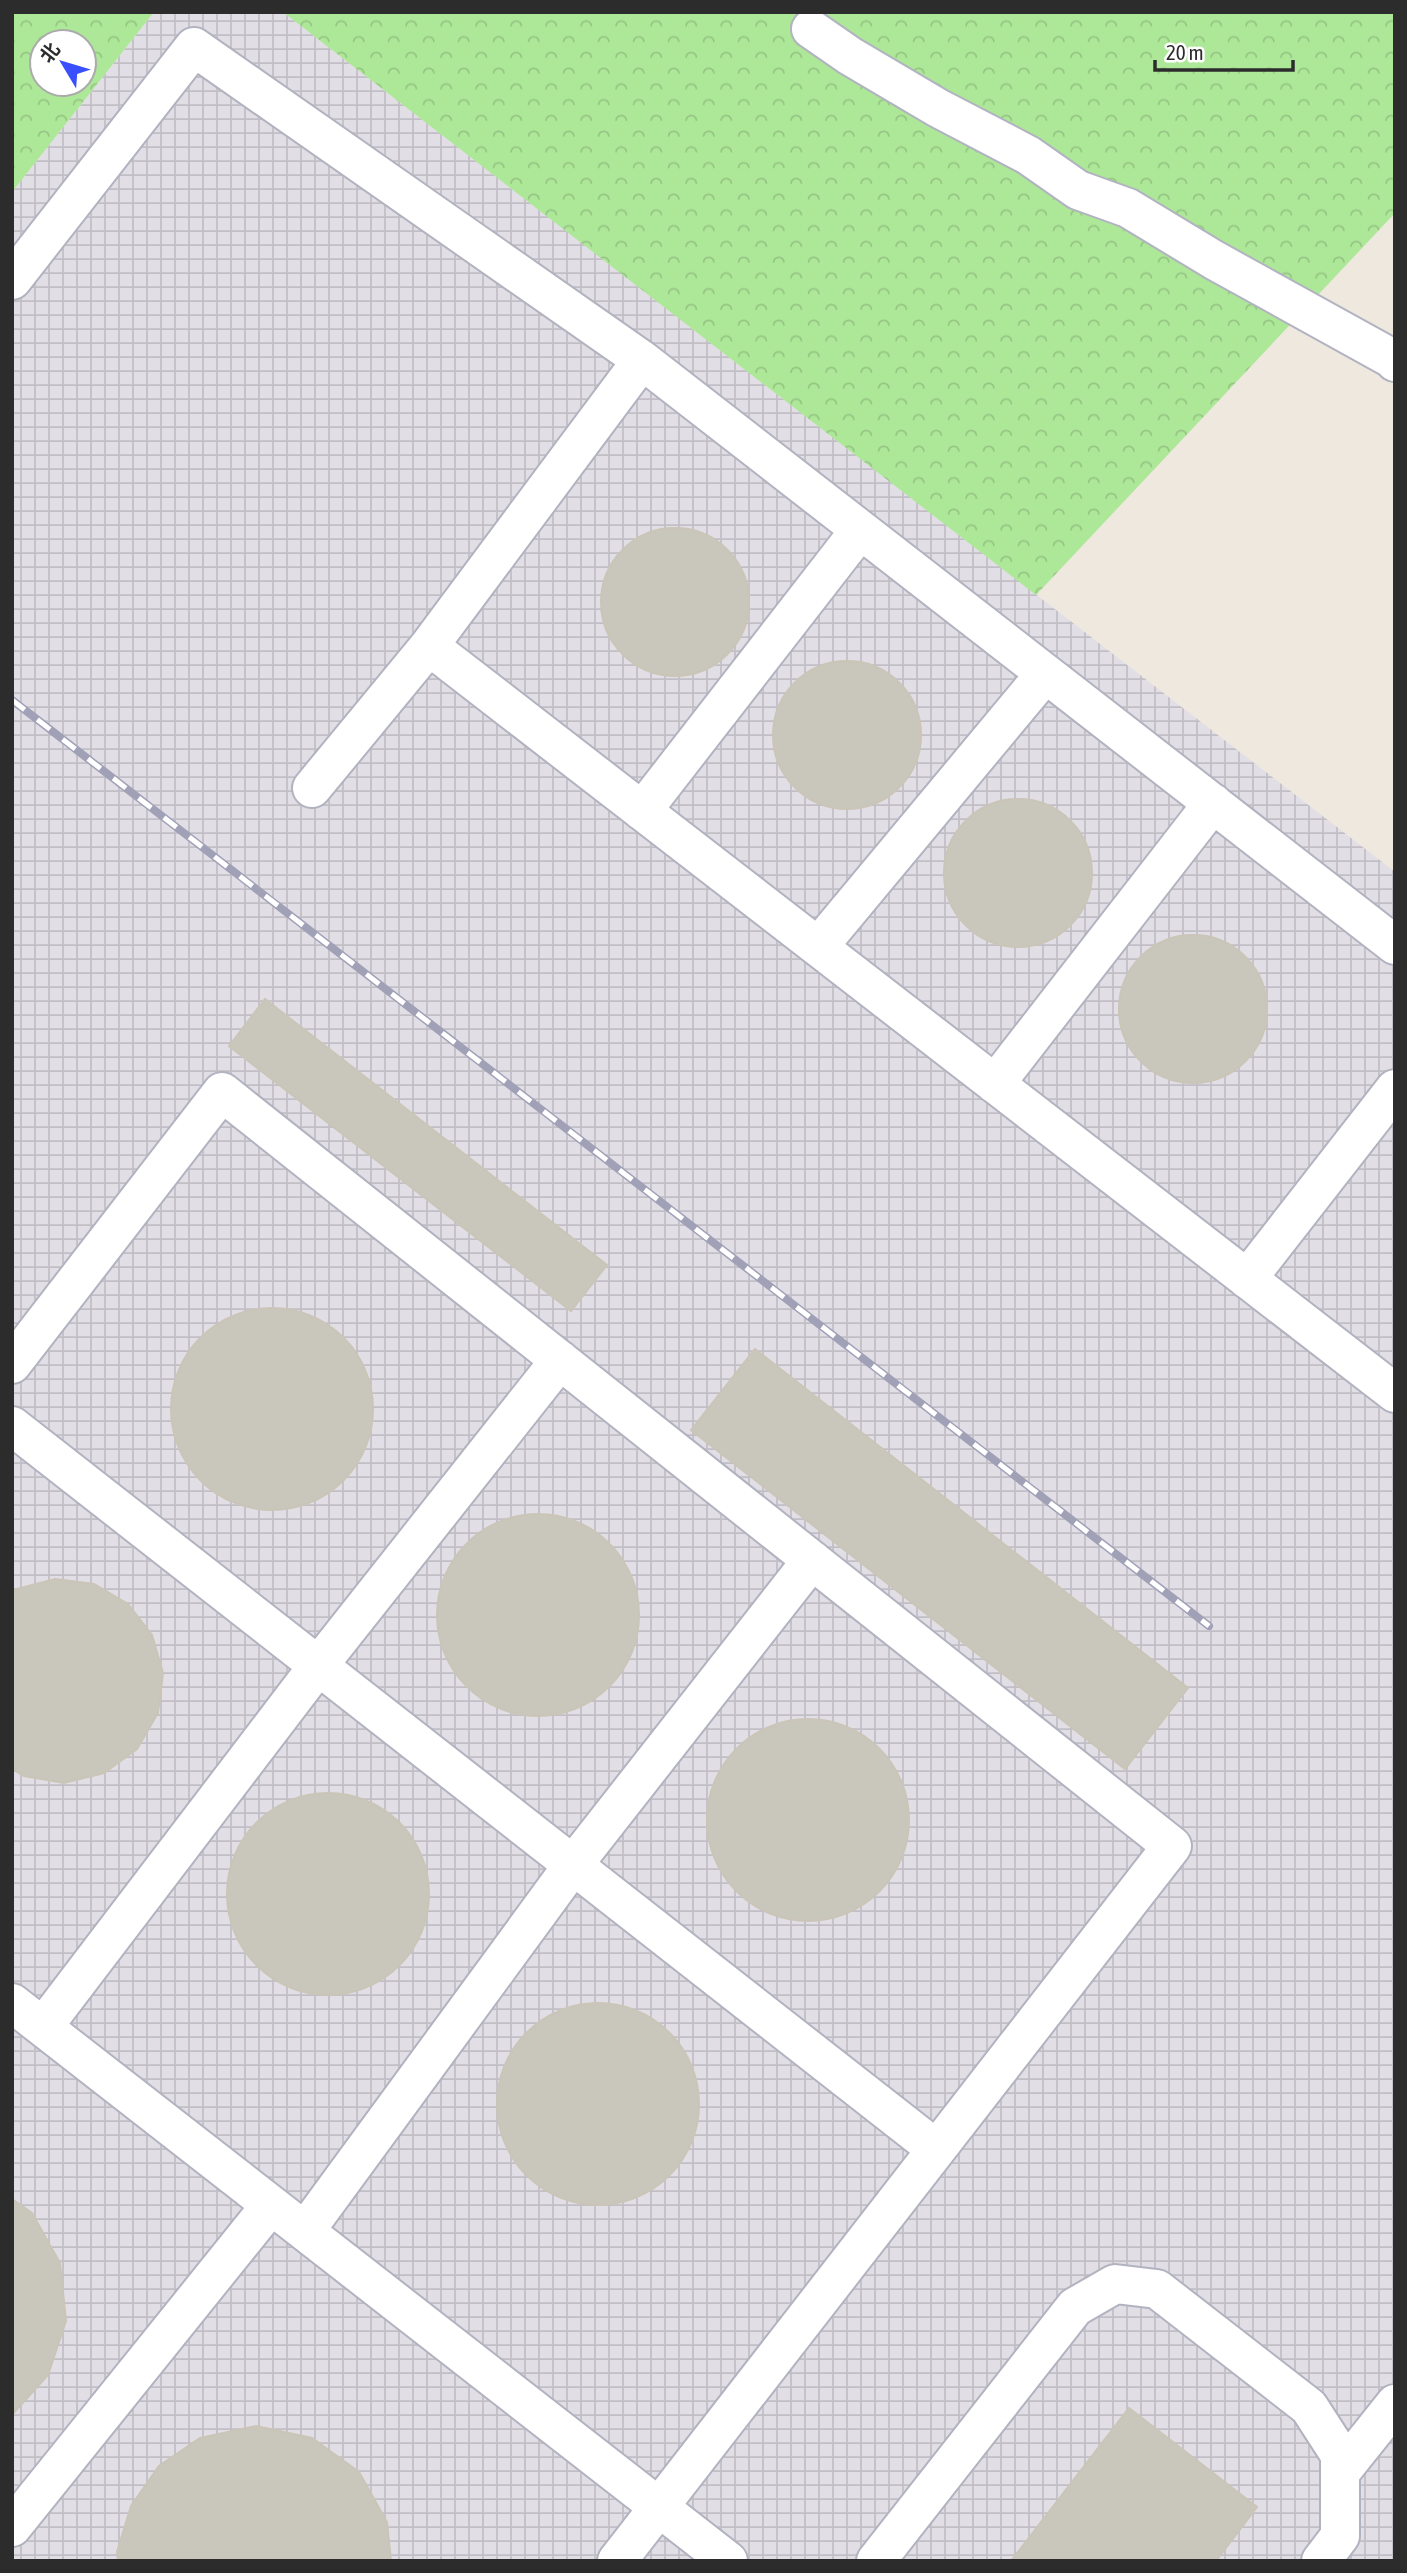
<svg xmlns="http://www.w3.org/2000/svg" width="1407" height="2573" font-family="'Asap Condensed','Noto Sans SC',sans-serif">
<defs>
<pattern id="industrial-grid" width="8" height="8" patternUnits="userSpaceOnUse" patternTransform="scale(1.75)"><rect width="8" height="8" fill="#e1dee6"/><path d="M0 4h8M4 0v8" fill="none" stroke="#c1bfc5"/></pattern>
<pattern id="forest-crowns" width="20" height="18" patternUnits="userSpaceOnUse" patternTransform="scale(1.75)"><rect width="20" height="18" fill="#ade798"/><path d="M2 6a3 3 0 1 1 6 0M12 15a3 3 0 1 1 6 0" fill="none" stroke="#95c683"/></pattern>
</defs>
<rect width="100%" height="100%" fill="#eee8de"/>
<path fill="url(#industrial-grid)" d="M154,12H283L1395,872V2561H12V192Z"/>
<path fill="url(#forest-crowns)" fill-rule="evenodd" d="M12,12H154L12,192ZM42,42H84V84H42Z
M283,12H1395V213L1036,595Z"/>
<path fill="#c9c6bc" stroke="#cac5b7" stroke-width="2" d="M601 602a74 74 0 1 1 148 0a74 74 0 1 1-148 0Z
M773 735a74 74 0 1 1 148 0a74 74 0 1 1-148 0Z
M944 873a74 74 0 1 1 148 0a74 74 0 1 1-148 0Z
M1119 1009a74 74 0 1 1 148 0a74 74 0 1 1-148 0Z
M265,999L607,1265L571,1311L229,1046Z
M171 1409a101 101 0 1 1 202 0a101 101 0 1 1-202 0Z
M755,1349L1188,1688L1125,1769L691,1430Z
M437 1615a101 101 0 1 1 202 0a101 101 0 1 1-202 0Z
M55,1579L94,1584L128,1604L152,1635L163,1673L158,1713L137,1749L104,1773L64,1783L24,1776L12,1769V1593L17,1589Z
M707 1820a101 101 0 1 1 202 0a101 101 0 1 1-202 0Z
M227 1894a101 101 0 1 1 202 0a101 101 0 1 1-202 0Z
M497 2104a101 101 0 1 1 202 0a101 101 0 1 1-202 0Z
M12,2199L32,2213L60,2263L66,2321L48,2375L12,2415Z
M1129,2408L1257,2507L1216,2561H1011Z
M256,2426L312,2438L359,2472L387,2522L391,2561H118L117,2552L131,2506L159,2466L200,2438Z"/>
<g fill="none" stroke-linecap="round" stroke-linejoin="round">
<g stroke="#b2b3c0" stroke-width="42">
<path id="minor" d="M811,29L850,56L938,108L1028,155L1078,190L1128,208L1214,260L1393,359L1395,362
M12,280L194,47L642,360L1395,945
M429,646L1395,1393
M312,788L429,646L642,360
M642,811L860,530
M818,947L1045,674
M995,1084L1213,803
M1247,1279L1395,1089
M12,1364L222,1092L1172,1846L617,2561
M12,1426L936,2149
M12,2003L728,2561
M43,2027L318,1666L560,1360
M305,2231L573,1865L812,1560
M1340,2473L1395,2404
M12,2527L271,2205
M876,2561L1075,2307L1115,2284L1157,2289L1309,2407L1340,2455V2536L1321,2561"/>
</g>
<use href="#minor" stroke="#fff" stroke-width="38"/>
<g stroke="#a0a1b7" stroke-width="8">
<path id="rail" d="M12,700L1209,1626"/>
</g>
<use href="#rail" stroke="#fff" stroke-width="5" stroke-dasharray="16" stroke-linecap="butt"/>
</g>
<rect width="1407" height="2573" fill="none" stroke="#2c2c2c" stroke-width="28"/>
<g transform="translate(63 63) rotate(308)"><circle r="33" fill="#ffffff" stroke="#ababab" stroke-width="2"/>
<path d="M0-5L12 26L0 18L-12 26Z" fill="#3a50ff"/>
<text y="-10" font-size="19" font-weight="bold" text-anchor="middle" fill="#2c2c2c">北</text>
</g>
<path d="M1155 60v10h138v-10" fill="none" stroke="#2c2c2c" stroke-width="3.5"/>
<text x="1166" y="60" font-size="21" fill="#2c2c2c" stroke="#ffffff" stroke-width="5" paint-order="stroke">20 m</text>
</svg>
